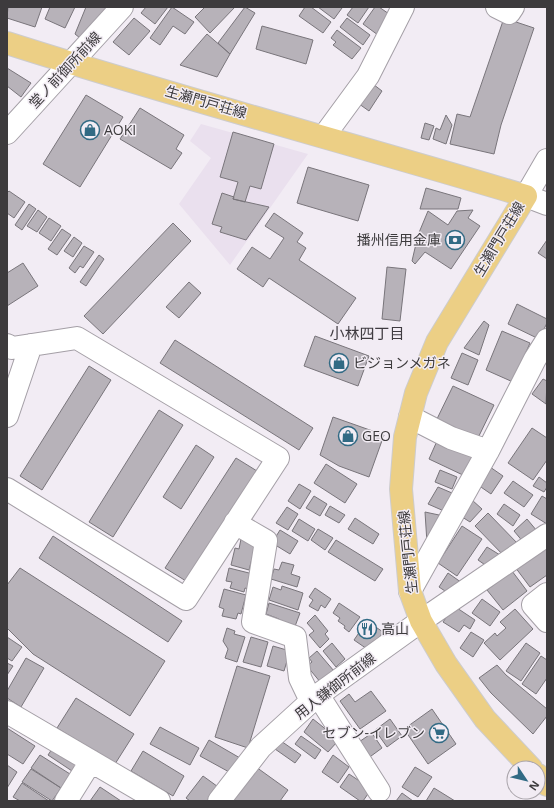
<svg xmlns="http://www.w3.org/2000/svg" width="554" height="808" font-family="'Open Sans','Noto Sans JP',sans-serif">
<rect width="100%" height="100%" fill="#f2ecf4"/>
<path fill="#eae0ee" d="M201,124L308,154L230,265L179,204L211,158L190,141Z"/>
<path fill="#b7b2b9" stroke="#79757b" d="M8,7H42L35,27L7,18Z
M50,7H75L65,28L45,19Z
M86,7H108L80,38L75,34Z
M146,7H168L155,24L141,13Z
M172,7L194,22L185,34L173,26L160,45L150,38Z
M205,7H235L210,33L195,17Z
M245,7L255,13L230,54L218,43Z
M305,7H311L331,22L323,33L299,16Z
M318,7H340L342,8L334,19Z
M353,7H369L358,23L347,15Z
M375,7H379L392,16L378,35L363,24Z
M134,18L150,31L129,55L113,42Z
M347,18L370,35L363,45L340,27Z
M504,18L534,28L501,125L494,154L450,144L457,114L470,117Z
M262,26L313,40L306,64L256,49Z
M337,30L361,48L352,59L333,45L336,42L331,38Z
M207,34L230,54L217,77L180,65Z
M7,68L31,83L21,97L7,86Z
M369,81L382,91L369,111L355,101Z
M86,95L123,117L80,187L43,164Z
M140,108L184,135L176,149L182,153L171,169L120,139Z
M446,115L452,125L446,144L433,139L436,128L440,130Z
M425,123L434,126L429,140L421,138Z
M233,132L274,144L261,189L250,186L245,202L233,199L238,182L220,177Z
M308,167L369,185L358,221L297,203Z
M426,188L461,198L458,209H420Z
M9,191L25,202L14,218L7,213V193Z
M222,193L234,197L233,199L269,207L246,240L220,232L222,227L212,224Z
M29,204L36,209L22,230L15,225Z
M38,210L47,217L37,232L27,226Z
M473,210L468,218L480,226L451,269L425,252L415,264L412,261L418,235L428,211L448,225L457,211Z
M274,213L303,233L297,242L306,248L299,260L356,298L338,324L269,278L263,287L237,269L252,247L270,259L284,238L265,226Z
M49,218L61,226L51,241L39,233Z
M173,223L191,241L103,334L84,316Z
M62,229L71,235L57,255L48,249Z
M74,237L82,243L73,257L64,251Z
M547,240V259L538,253Z
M84,246L94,252L83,268L80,266L75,273L69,268Z
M99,255L104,259L86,286L80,282Z
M23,263L38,286L7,306V273Z
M387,267L406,269L400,321L382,319Z
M189,282L201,293L179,318L166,307Z
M517,304L547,319V323L539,339L508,324Z
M484,321L489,325L479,355L464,348Z
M502,331L530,343L513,382L486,370Z
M315,336L369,356L358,386L304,366Z
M175,340L313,428L299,450L160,363Z
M462,353L478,360L468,385L451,378Z
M89,366L111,380L42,490L20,476Z
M543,379L547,381L546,404L532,394Z
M453,386L494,405L476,442L435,423Z
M159,410L183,425L113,537L89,522Z
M333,417L384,435L369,477L339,466L320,455Z
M532,428L547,438V460L533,480L508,463Z
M437,441L473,457L465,476L429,459Z
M196,445L214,457L181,509L163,497Z
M236,458L257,471L186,581L165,568Z
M326,464L357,484L345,503L314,483Z
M490,467L503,476L491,494L478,485Z
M440,470L457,477L452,489L435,482Z
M539,477L547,483V487L544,492L533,486Z
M513,481L533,495L524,507L504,493Z
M299,484L311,491L300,509L288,501Z
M438,487L452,493L444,511L428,504Z
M314,496L327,504L320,516L306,508Z
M542,496L547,499V524L531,514Z
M472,500L482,509L470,522L459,515Z
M504,504L520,515L513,526L497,514Z
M330,506L345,515L339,523L325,515Z
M287,507L298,514L288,530L276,523Z
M425,512L439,515L431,544L427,543Z
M488,513L519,545L506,558L475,526Z
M355,518L379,534L373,544L348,529Z
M299,519L315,529L308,541L292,531Z
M527,519L537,531L524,543L514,531Z
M462,526L482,539L457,576L438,563Z
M318,529L333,538L325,550L311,540Z
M280,530L298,541L290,554L272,543Z
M53,536L182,621L168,642L39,558Z
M241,539L256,543L249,570L231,565L235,548L239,549Z
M336,540L383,569L375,581L328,552Z
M487,547L500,555L491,569L478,560Z
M547,548V575L530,587L515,567Z
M282,562L294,565L291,574L300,577L297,587L271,579L274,569L279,570Z
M20,568L165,661L130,716L33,654L7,628V585Z
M229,568L253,574L248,589L245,588L244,592L230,588L232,582L226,581Z
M512,571L527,591L503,610L487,590Z
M448,573L465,585L451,595L439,587Z
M282,586L303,593L298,610L269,600L273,587L281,590Z
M315,588L331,599L325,608L321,605L318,611L309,606L313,600L309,597Z
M224,589L246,595L241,614L238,613L236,619L222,616L224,609L219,607Z
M482,599L500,612L490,626L472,613Z
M269,603L300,613L294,629L277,624L279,619L266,614Z
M339,603L360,617L349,632L344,628L345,626L338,621L340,618L333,613Z
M454,606L475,620L470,629L464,625L459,632L443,622Z
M515,609L533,629L500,660L484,643L495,633L497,636L506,628L500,622Z
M315,615L328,631L325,634L329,639L320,648L309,635L314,631L307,623Z
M367,621L383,632L370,651L354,640Z
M227,628L235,631L234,634L245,637L237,662L225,658L228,649L223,641Z
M471,632L484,640L473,657L460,648Z
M7,637L22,647L12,661L7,658Z
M251,637L268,642L261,667L243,662Z
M332,643L345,659L336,667L323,651Z
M526,643L540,653L521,681L506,671Z
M273,646L290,651L284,671L267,666Z
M317,651L334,671L321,683L307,666L312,662L309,658Z
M541,656L547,660V678L536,694L522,684Z
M26,658L44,668L21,707L7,698V691Z
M7,663L13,666L7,675Z
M497,665L506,675L547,709V716L533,734L491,693L479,678Z
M237,666L270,676L248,748L215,737Z
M371,691L386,711L360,729L340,701L349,694L355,702Z
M76,698L134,734L115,764L57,728Z
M432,709L456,744L428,764L404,729Z
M313,719L333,735L332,738L337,742L328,752L304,732Z
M390,719L402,736L387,747L375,730Z
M160,727L199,748L190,765L150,744Z
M7,728L35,746L23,764L7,754Z
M372,733L382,748L367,759L356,744Z
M301,736L321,750L315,759L295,744Z
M209,740L240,758L231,773L200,756Z
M281,741L301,755L295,763L275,749Z
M52,749L76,765L72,771L48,755Z
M143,751L184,776L173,796L131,771Z
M40,755L70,774L61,788L31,768Z
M333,755L349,767L338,783L322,772Z
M7,765L17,772L7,788Z
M256,767L288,790L280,801H232Z
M415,767L432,777L418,797L402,787Z
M31,769L61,788L52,801L22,782Z
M349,774L367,786L370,791L363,801H360L340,787Z
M203,776L221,789L212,801H190L186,798Z
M22,783L49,801H20L13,797Z
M100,787L121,801H90Z
M434,788L455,801H426Z
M402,793L413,801H396Z"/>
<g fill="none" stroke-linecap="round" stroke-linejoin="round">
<g stroke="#a49fa6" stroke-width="24">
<path id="minor" d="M497,7L509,13L513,7
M7,133L122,7
M324,136L368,76L403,7
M547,160L526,196L547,204
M7,345L12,348L77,338L278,458L186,599L7,489
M7,416L31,345
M410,417L451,438L488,451
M235,523L266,541L253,622L295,637L300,678L311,701
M410,591L488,451L535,359L547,340
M547,594L533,605L547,621
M318,695L379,791
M7,712L159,801
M66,801L91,761
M219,801L261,747L318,695L421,621L547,535"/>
</g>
<g stroke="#cdcccd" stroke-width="24">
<path id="major" d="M7,43C179,98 353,144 526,196L437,342L416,393L405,437L401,489L410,591L421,621L446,664L485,719L531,768
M538,775L547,785"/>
</g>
<use href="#minor" stroke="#fff" stroke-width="22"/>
<use href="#major" stroke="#eccf85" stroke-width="22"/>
</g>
<defs>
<g id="shop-ring" transform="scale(1)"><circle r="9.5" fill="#f2ecf4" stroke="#316a84" stroke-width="1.5"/><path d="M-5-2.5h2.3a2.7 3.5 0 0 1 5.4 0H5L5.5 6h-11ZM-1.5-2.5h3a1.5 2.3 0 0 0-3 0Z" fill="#316a84"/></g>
<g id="bank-ring" transform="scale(1)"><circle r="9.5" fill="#f2ecf4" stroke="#316a84" stroke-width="1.5"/><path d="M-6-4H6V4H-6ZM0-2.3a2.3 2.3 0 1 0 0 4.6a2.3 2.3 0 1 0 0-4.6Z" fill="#316a84"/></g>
<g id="restaurant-ring" transform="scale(1)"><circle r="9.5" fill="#f2ecf4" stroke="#316a84" stroke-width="1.5"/><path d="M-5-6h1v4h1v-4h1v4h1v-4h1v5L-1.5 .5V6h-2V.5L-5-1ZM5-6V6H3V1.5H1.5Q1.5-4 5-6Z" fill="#316a84"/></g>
<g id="supermarket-ring" transform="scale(1)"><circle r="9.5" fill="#f2ecf4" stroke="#316a84" stroke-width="1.5"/><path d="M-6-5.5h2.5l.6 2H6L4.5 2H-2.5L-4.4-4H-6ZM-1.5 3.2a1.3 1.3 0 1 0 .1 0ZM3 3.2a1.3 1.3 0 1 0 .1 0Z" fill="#316a84"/></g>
</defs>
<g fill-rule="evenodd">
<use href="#shop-ring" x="90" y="130"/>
<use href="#bank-ring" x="455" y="240"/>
<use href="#shop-ring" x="339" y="363"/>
<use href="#shop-ring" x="348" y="436"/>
<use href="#restaurant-ring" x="367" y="629"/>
<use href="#supermarket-ring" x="439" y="733"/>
</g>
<g text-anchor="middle" stroke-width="3" stroke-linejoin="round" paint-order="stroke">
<g font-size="14" fill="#3d3b3d" stroke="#f2ecf4">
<text transform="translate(65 70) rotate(-47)" y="5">堂ノ前御所前線</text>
<text transform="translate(206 102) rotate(16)" y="5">生瀬門戸荘線</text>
<text transform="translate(499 239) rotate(-59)" y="5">生瀬門戸荘線</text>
<text transform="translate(408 552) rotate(-96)" y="5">生瀬門戸荘線</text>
<text transform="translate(335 686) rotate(-38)" y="5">用人鎌御所前線</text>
</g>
<g font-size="14" fill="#3d3b3d" stroke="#f2ecf4" text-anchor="start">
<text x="104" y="135">AOKI</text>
<text x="441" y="245" text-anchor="end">播州信用金庫</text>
<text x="353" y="368">ビジョンメガネ</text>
<text x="362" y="441">GEO</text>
<text x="381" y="634">高山</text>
<text x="425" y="738" text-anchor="end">セブン-イレブン</text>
</g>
<g font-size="15" fill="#3f3b41" stroke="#f2ecf4">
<text x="367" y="339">小林四丁目</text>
</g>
</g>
<rect width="554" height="808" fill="none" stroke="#3d3b3d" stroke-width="16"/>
<g transform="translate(526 780) rotate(125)"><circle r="19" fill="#f2ecf4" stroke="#aaa5ab"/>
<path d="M0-3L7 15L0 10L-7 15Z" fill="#316a84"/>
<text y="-6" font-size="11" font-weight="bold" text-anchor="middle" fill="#3d3b3d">N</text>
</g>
</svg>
